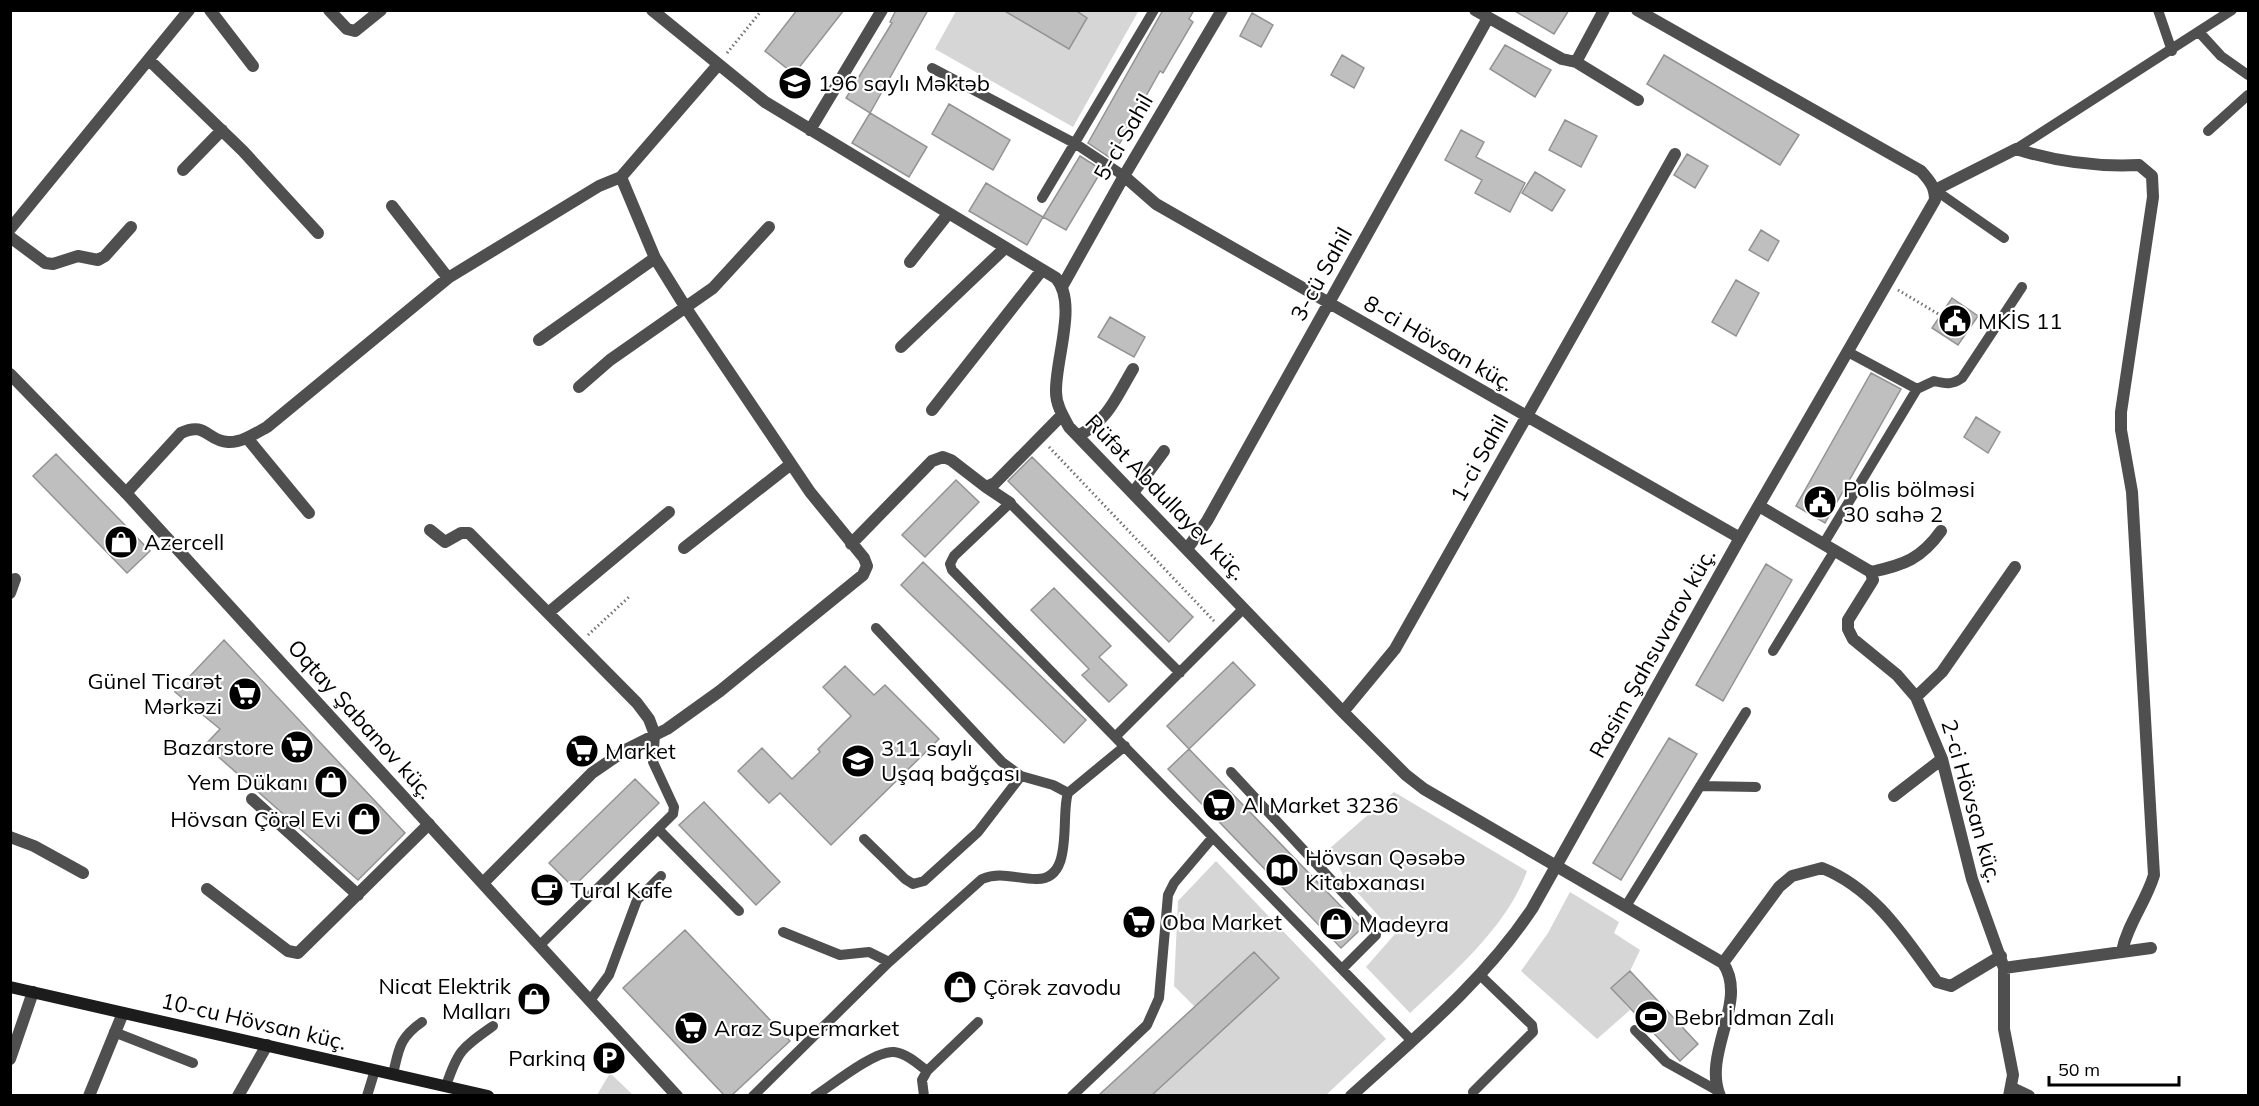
<svg xmlns="http://www.w3.org/2000/svg" width="2259" height="1106" font-family="Mulish,sans-serif">
<rect width="100%" height="100%" fill="#fff"/>
<path fill="#d6d6d6" d="M1136,10L1138,12L1073,127L935,49L956,11Z
M1394,792L1527,871C1508,926 1452,974 1410,1013L1366,967L1395,934L1346,880L1329,849Z
M1216,861L1386,1039L1326,1095L1152,1096L1278,979L1254,952L1195,1007L1174,986L1178,901Z
M1570,892L1619,922L1614,933L1640,950L1630,971L1611,988L1630,1010L1597,1039L1521,971L1548,933Z
M610,1073L633,1095H597Z"/>
<path fill="#bfbfbf" stroke="#939393" stroke-width="1.5" d="M797,10H844L794,74L765,51Z
M896,10H928L870,113L846,98L892,23L890,22Z
M1003,10H1075L1087,18L1069,49Z
M1163,10H1194L1189,19L1193,22L1163,73L1160,71L1112,157H1109L1088,143Z
M1513,10H1569L1554,34Z
M1252,13L1273,25L1261,47L1240,36Z
M1505,45L1551,70L1535,97L1490,69Z
M1342,55L1364,68L1354,88L1331,75Z
M1664,55L1799,135L1780,165L1647,84Z
M949,104L1010,140L993,170L932,134Z
M870,113L927,147L909,177L852,143Z
M1565,120L1597,136L1581,167L1549,150Z
M1461,130L1484,142L1476,157L1525,183L1510,212L1475,193L1482,180L1445,160Z
M1687,154L1708,166L1695,188L1674,175Z
M1080,156L1102,170L1066,230L1043,217Z
M1535,172L1565,190L1552,211L1522,193Z
M986,183L1043,217L1027,245L969,211Z
M1761,230L1779,241L1768,261L1749,250Z
M1736,280L1759,293L1736,336L1712,322Z
M1952,298L1978,316L1958,345L1932,328Z
M1110,317L1145,337L1134,357L1098,337Z
M1871,373L1901,389L1825,523L1796,506Z
M1976,417L2000,432L1988,453L1964,437Z
M56,454L150,551L127,573L33,476Z
M1032,457L1193,617L1169,642L1008,481Z
M956,480L979,502L925,557L902,535Z
M923,562L1086,720L1064,743L901,585Z
M1766,564L1792,580L1723,701L1696,685Z
M1054,588L1111,646L1099,657L1127,685L1109,702L1082,675L1089,669L1031,610Z
M224,640L405,833L358,880L205,745L220,729L175,692Z
M1233,662L1255,685L1189,749L1167,726Z
M845,666L874,695L885,685L939,739L831,845L780,793L769,803L738,771L762,748L792,779L820,752L818,749L851,716L823,687Z
M1669,738L1697,754L1621,880L1593,863Z
M1189,749L1362,928L1341,948L1168,769Z
M635,779L659,803L573,887L549,863Z
M704,802L780,882L756,905L679,825Z
M685,930L790,1041L732,1095H724L623,988Z
M1254,952L1279,978L1152,1095H1099Z
M1630,971L1698,1044L1680,1061L1611,988Z"/>
<g fill="none" stroke-linecap="round" stroke-linejoin="round">
<path stroke="#717171" stroke-width="3" stroke-dasharray="1.5 3" stroke-linecap="butt" d="M727,53L762,10
M1898,290L1940,315
M1049,447L1214,621
M588,635L630,596"/>
<path stroke="#4f4f4f" stroke-width="10" d="M2158,10L2172,51
M2199,32L2221,56L2248,75
M932,68L1076,144L1124,176
M2208,131L2248,95
M2016,149L2232,10
M1935,190L2004,238
M1042,198L1154,10
M1848,352L1917,389L1934,381C1946,384 1952,385 1962,378L2022,287
M1824,543L1917,389
M876,628L1002,762L1021,776L1053,785L1068,793
M1773,651L1835,550
M1180,673L1010,503L954,556L950,564L952,570L1412,1041
M1116,736L1243,609
M1231,772L1376,928V935L1342,969
M1700,786L1756,787
M659,830L739,911
M864,839L905,879L913,884L924,881L978,832L1021,776
M1626,906L1746,712
M783,932L840,955L869,952L889,962
M541,944L673,814L674,807L653,762L655,735
M591,999L609,975L637,900L661,876
M1635,1030L1666,1062L1718,1091
M114,1032L193,1063
M393,1074C399,1049 399,1038 422,1022
M446,1086C458,1050 462,1048 493,1026
M1473,1092L1533,1032L1532,1025L1481,976
M367,1096L375,1070
M753,1096L889,962L982,879C1001,871 1016,879 1036,879C1075,880 1060,816 1068,793L1125,746
M815,1096C832,1085 875,1050 894,1052C906,1053 918,1064 927,1071
M924,1096L922,1080L927,1071L978,1022
M1072,1096L1147,1025L1159,998L1168,895L1174,883L1213,837"/>
<path stroke="#4f4f4f" stroke-width="12" d="M210,10L253,66
M329,10L347,29L355,31L381,10
M652,10L765,102L1056,278C1078,303 1055,360 1056,392C1056,405 1063,416 1069,427L1343,712L1406,775L1424,789L1723,963C1749,1001 1702,1053 1720,1096
M1475,10L1562,59L1576,62L1604,10
M149,60L243,151L318,233
M1576,62L1638,100
M810,130L882,10
M183,170L222,130
M1124,176L1156,204L1740,538
M1935,190L2016,149C2057,162 2097,167 2139,165L2152,176L2153,197L2121,412V430L2132,492L2154,875C2146,902 2128,923 2122,951
M392,206L448,278
M10,229L189,10
M10,237L45,263L53,264L78,256L98,260L105,256L131,227
M910,262L948,214
M1063,285L1124,176L1222,10
M539,340L655,258
M901,347L1005,248
M579,387L610,360L713,288L769,227
M932,410L1042,270
M1078,436C1109,419 1115,399 1133,369
M247,438L309,513
M986,487L1010,503
M126,493L181,433C206,421 207,441 228,442C241,443 256,433 267,427L448,278L599,186L621,177
M1133,493L1164,451
M1759,506L1871,572L1873,580L1848,620V629L1853,639L1897,675L1916,697L1942,759L1972,879L2004,968V1029L2013,1075L2009,1096
M430,530L445,542L461,533H469L637,703L649,719L655,735
M851,544L932,461L943,457L951,460L986,487L995,483L1062,415
M684,548L791,464
M1187,549L1207,521L1488,18
M1871,572C1904,565 1921,559 1941,531
M10,593L15,579
M548,613L669,512
M1916,697L1942,672L2015,567
M1343,712L1395,649L1675,154
M1894,796L1942,759
M252,799L358,895
M10,837L34,846L83,873
M483,883L592,773L627,749L667,729L720,691L863,575L867,566L864,558L810,492L686,308L655,258L621,177L717,66
M207,889L288,951L298,953L429,824
M1723,963L1779,887L1792,876L1822,868C1875,889 1905,938 1937,982L1951,986L2001,956
M2004,968L2151,948
M10,1059L33,992
M2012,1088L2029,1096
M89,1096L123,1013
M238,1096L267,1045"/>
<path stroke="#4f4f4f" stroke-width="12" d="M10,374L126,493L677,1096
M1351,1096C1416,1037 1483,982 1532,909L1740,538L1935,200C1935,187 1930,181 1921,171L1637,10"/>
<path stroke="#1c1c1c" stroke-width="12" d="M10,987L488,1096"/>
</g>
<defs>
<g id="school-disc" transform="scale(1.725)"><circle r="9.5" fill="#000" stroke="#fff"/><path d="M0-5L7-2L0 1L-7-2ZM-4 1L0 2.5L4 1V4Q0 6-4 4Z" fill="#fff"/></g>
<g id="civic-disc" transform="scale(1.725)"><circle r="9.5" fill="#000" stroke="#fff"/><path d="M-.6-6.5H3V-4.5H.6V-3L4-1V1h2V6H-6V1h2V-1L-.6-3ZM-1.2 2.5V6h2.4V2.5Z" fill="#fff"/></g>
<g id="shop-disc" transform="scale(1.725)"><circle r="9.5" fill="#000" stroke="#fff"/><path d="M-5-2.5h2.3a2.7 3.5 0 0 1 5.4 0H5L5.5 6h-11ZM-1.5-2.5h3a1.5 2.3 0 0 0-3 0Z" fill="#fff"/></g>
<g id="supermarket-disc" transform="scale(1.725)"><circle r="9.5" fill="#000" stroke="#fff"/><path d="M-6-5.5h2.5l.6 2H6L4.5 2H-2.5L-4.4-4H-6ZM-1.5 3.2a1.3 1.3 0 1 0 .1 0ZM3 3.2a1.3 1.3 0 1 0 .1 0Z" fill="#fff"/></g>
<g id="library-disc" transform="scale(1.725)"><circle r="9.5" fill="#000" stroke="#fff"/><path d="M-6-4Q-3-5.5-.7-3.5V5Q-3 3-6 4ZM6-4Q3-5.5 .7-3.5V5Q3 3 6 4Z" fill="#fff"/></g>
<g id="cafe-disc" transform="scale(1.725)"><circle r="9.5" fill="#000" stroke="#fff"/><path d="M-5.5-4.5H6V0H3Q3 3.5 0 3.5H-2.5Q-5.5 3.5-5.5 0ZM3-3.2v2h1.7v-2ZM-6 4.5H4V6H-6Z" fill="#fff"/></g>
<g id="stadium-disc" transform="scale(1.725)"><circle r="9.5" fill="#000" stroke="#fff"/><path d="M0-5a6.5 5 0 1 0 0 10a6.5 5 0 1 0 0-10ZM-3.5-1.8h7v3.6h-7Z" fill="#fff"/></g>
<g id="parking-disc" transform="scale(1.725)"><circle r="9.5" fill="#000" stroke="#fff"/><path d="M-3.5-5.5H1a3.5 3.5 0 0 1 0 7H-1V5.5H-3.5ZM-1-3.4V-.6H.8a1.4 1.4 0 0 0 0-2.8Z" fill="#fff"/></g>
</defs>
<g fill-rule="evenodd">
<use href="#school-disc" x="795" y="83"/>
<use href="#civic-disc" x="1955" y="321"/>
<use href="#civic-disc" x="1820" y="502"/>
<use href="#shop-disc" x="121" y="542"/>
<use href="#supermarket-disc" x="245" y="694"/>
<use href="#supermarket-disc" x="297" y="747"/>
<use href="#supermarket-disc" x="582" y="751"/>
<use href="#school-disc" x="858" y="761"/>
<use href="#shop-disc" x="331" y="782"/>
<use href="#supermarket-disc" x="1219" y="805"/>
<use href="#shop-disc" x="364" y="819"/>
<use href="#library-disc" x="1282" y="870"/>
<use href="#cafe-disc" x="547" y="890"/>
<use href="#supermarket-disc" x="1139" y="922"/>
<use href="#shop-disc" x="1336" y="924"/>
<use href="#shop-disc" x="960" y="987"/>
<use href="#shop-disc" x="534" y="999"/>
<use href="#stadium-disc" x="1651" y="1017"/>
<use href="#supermarket-disc" x="691" y="1028"/>
<use href="#parking-disc" x="609" y="1058"/>
</g>
<g text-anchor="middle" stroke-width="4.5" stroke-linejoin="round" paint-order="stroke">
<g font-size="22" fill="#000" stroke="#fff" text-anchor="start">
<text x="818" y="91">196 saylı Məktəb</text>
<text x="1978" y="329">MKİS 11</text>
<text x="1843" y="497">Polis bölməsi<tspan x="1843" dy="25">30 sahə 2</tspan></text>
<text x="144" y="550">Azercell</text>
<text x="222" y="689" text-anchor="end">Günel Ticarət<tspan x="222" dy="25">Mərkəzi</tspan></text>
<text x="274" y="755" text-anchor="end">Bazarstore</text>
<text x="881" y="756">311 saylı<tspan x="881" dy="25">Uşaq bağçası</tspan></text>
<text x="605" y="759">Market</text>
<text x="308" y="790" text-anchor="end">Yem Dükanı</text>
<text x="1242" y="813">Al Market 3236</text>
<text x="341" y="827" text-anchor="end">Hövsan Çörəl Evi</text>
<text x="1305" y="865">Hövsan Qəsəbə<tspan x="1305" dy="25">Kitabxanası</tspan></text>
<text x="570" y="898">Tural Kafe</text>
<text x="1162" y="930">Oba Market</text>
<text x="1359" y="932">Madeyra</text>
<text x="511" y="994" text-anchor="end">Nicat Elektrik<tspan x="511" dy="25">Malları</tspan></text>
<text x="983" y="995">Çörək zavodu</text>
<text x="1674" y="1025">Bebr İdman Zalı</text>
<text x="714" y="1036">Araz Supermarket</text>
<text x="586" y="1066" text-anchor="end">Parkinq</text>
</g>
<g font-size="22" fill="#000" stroke="#fff">
<text transform="translate(1123 137) rotate(-60)" y="8">5-ci Sahil</text>
<text transform="translate(1321 274) rotate(-61)" y="8">3-cü Sahil</text>
<text transform="translate(1439 343) rotate(30)" y="8">8-ci Hövsan küç.</text>
<text transform="translate(1479 458) rotate(-61)" y="8">1-ci Sahil</text>
<text transform="translate(1166 497) rotate(46)" y="8">Rüfət Abdullayev küç.</text>
<text transform="translate(1652 653) rotate(-61)" y="8">Rasim Şahsuvarov küç.</text>
<text transform="translate(361 719) rotate(48)" y="8">Oqtay Şabanov küç.</text>
<text transform="translate(1972 801) rotate(74)" y="8">2-ci Hövsan küç.</text>
<text transform="translate(254 1021) rotate(13)" y="8">10-cu Hövsan küç.</text>
</g>
</g>
<rect width="2259" height="1106" fill="none" stroke="#000000" stroke-width="24"/>
<path d="M2049 1076v9h130v-9" fill="none" stroke="#000000" stroke-width="3"/>
<text x="2058" y="1076" font-size="18" fill="#000000" stroke="#ffffff" stroke-width="4.5" paint-order="stroke">50 m</text>
</svg>
